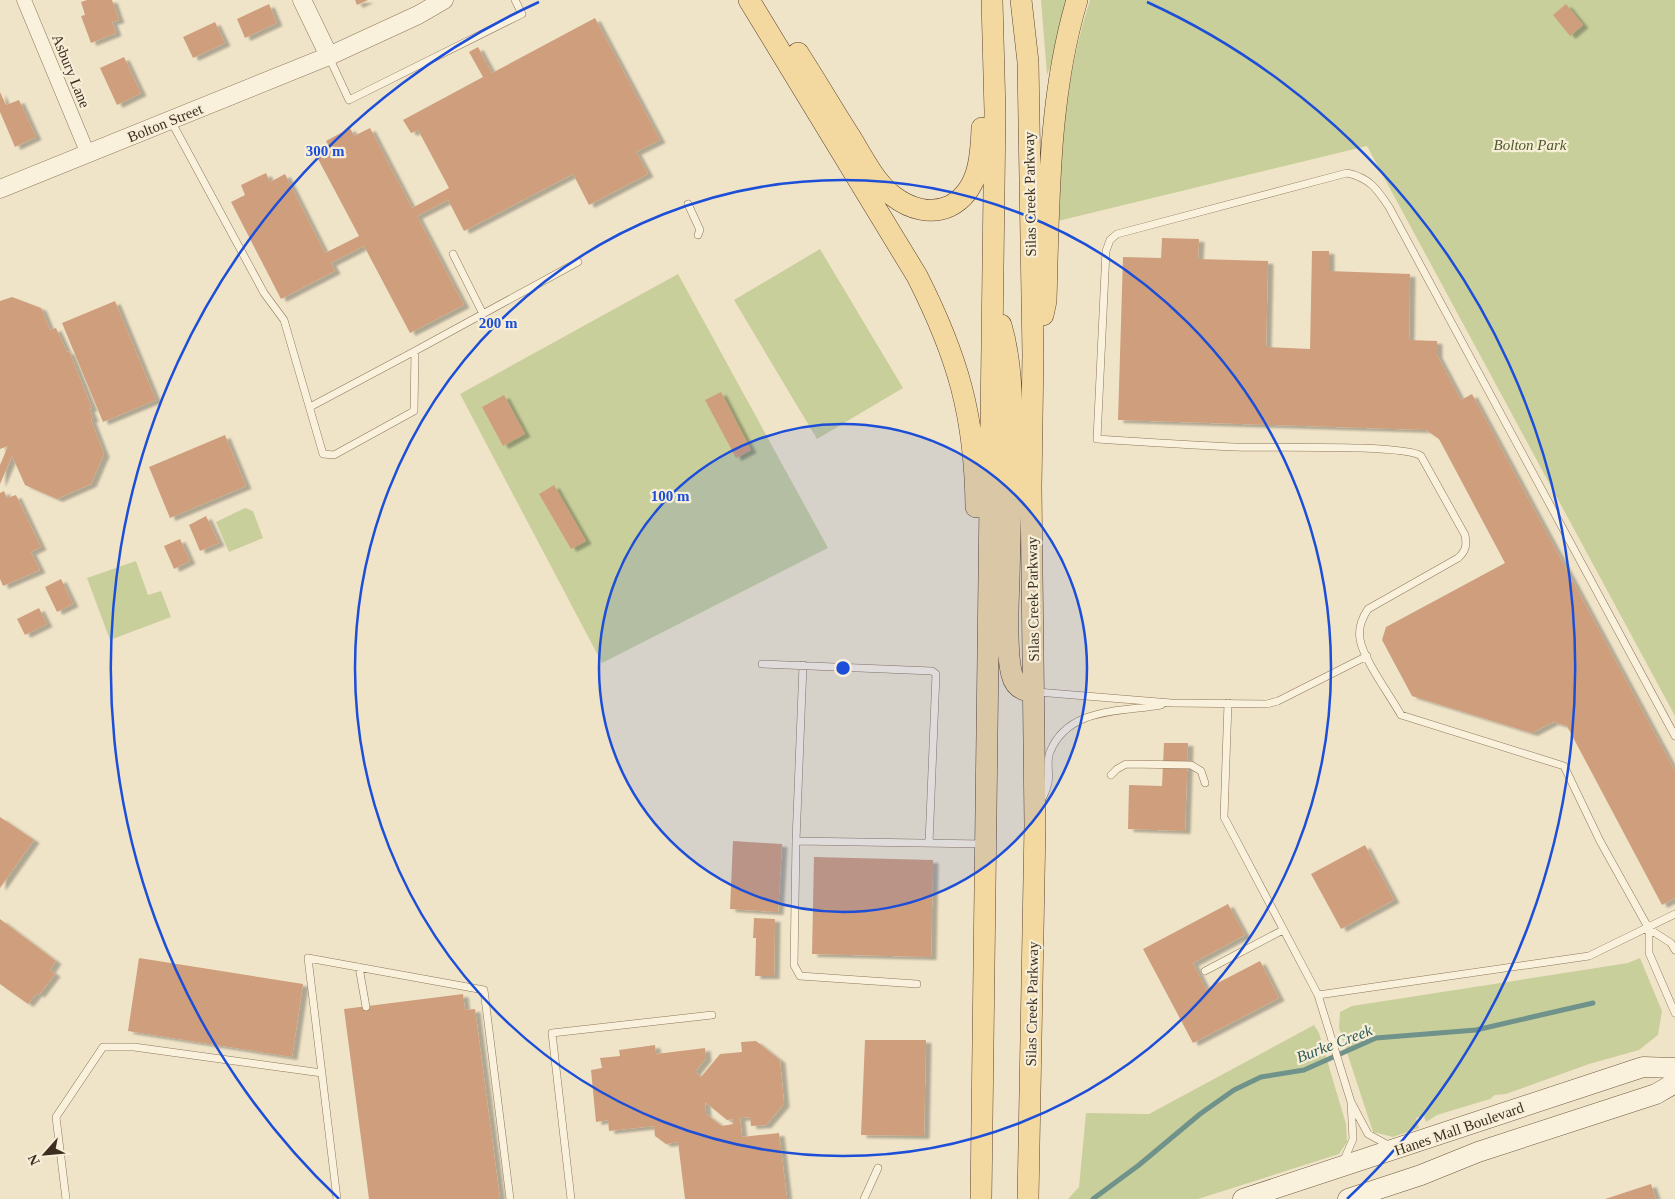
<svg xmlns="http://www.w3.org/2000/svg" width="1675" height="1199" font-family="Georgia,serif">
<defs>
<filter id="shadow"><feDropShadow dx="5.5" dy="3" stdDeviation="1" flood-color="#0004"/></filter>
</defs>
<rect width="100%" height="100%" fill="#f0e4c8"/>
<path fill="#c9cf9b" d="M1041,0H1067L1050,68L1047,75Z
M1090,0H1675V716L1367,146L1058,221C1060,146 1067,72 1090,0Z
M820,249L903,388L817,439L734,300Z
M678,274L828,548L602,663L460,394Z
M245,508L253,511L263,538L229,552L216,522Z
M136,561L148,595L161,591L171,617L110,640L87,578Z
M1640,958L1662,1011L1658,1035L1639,1050L1589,1064L1506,1094L1495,1095L1490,1099L1437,1115L1426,1122L1424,1116L1416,1118L1419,1128L1393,1137L1373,1132L1339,1028L1340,1012L1352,1006L1628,963Z
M1314,1025L1319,1033L1346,1124L1347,1142L1339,1154L1198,1199H1068L1079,1187L1086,1113L1149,1114Z"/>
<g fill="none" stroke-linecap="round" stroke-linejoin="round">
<path stroke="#6f938a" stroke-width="5" d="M1093,1199L1139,1165L1200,1114L1234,1090L1261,1077L1304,1070L1376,1038L1476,1030L1593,1003"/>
</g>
<path fill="#cf9f7d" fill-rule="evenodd" filter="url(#shadow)" d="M87,0H112L119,20L112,22L116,33L91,43L81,16L85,15L81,2Z
M355,0H368L357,5Z
M269,4L277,23L245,38L237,19Z
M1566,4L1583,25L1570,36L1553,15Z
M595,18L660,140L636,152L648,174L589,205L573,174L464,231L448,200L417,216L464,305L410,333L364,246L331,263L335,271L281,299L231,202L245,195L241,185L266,173L270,182L285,174L325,253L359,236L317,157L331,150L326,141L350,128L354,136L370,128L412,208L449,188L418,130L411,133L403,120L483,77L469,52L478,47L492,73Z
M215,22L225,43L193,58L183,37Z
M124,57L141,93L117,105L100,68Z
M0,92L6,105L19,100L36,137L15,147L0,112Z
M1162,238L1199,239L1198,259L1268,261L1266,347L1310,349L1312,251H1329V271L1410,274L1409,340L1437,341V355L1461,400L1472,394L1675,771V898L1662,905L1567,726L1553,722L1532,733L1412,696L1382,640L1386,627L1505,563L1439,439L1426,430L1118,420L1123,257L1161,258Z
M12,297L41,308L50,330L56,328L67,352L69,351L92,408L89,409L93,418L91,420L104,454L91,484L57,499L25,485L12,456L0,484V465L8,446L0,449V301Z
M115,301L156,400L103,422L62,323Z
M721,392L751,450L736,458L705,400Z
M504,395L525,434L503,446L482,407Z
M225,435L246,486L170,518L149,467Z
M554,485L586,541L571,549L539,494Z
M4,491L7,498L16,495L41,547L31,552L40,570L3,586L0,579V493Z
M206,516L219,543L200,551L189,525Z
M180,539L190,561L174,569L164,546Z
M61,579L73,604L57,612L45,587Z
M39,608L47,624L25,635L17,619Z
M1164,743H1188L1185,831L1128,829L1129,785L1162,786Z
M0,817L34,840L0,888Z
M733,841L782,844L778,912L730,909Z
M1365,845L1394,900L1341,929L1311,874Z
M814,857L933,860L931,957L812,954Z
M1228,904L1245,935L1193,963L1206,989L1260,961L1279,998L1193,1043L1143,949Z
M754,918L775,919L774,976H755L756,938H753Z
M0,919L56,961L50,970L55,974L39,995L37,993L28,1004L0,984Z
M139,958L303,984L292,1057L128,1031Z
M463,994L465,1010L475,1009L500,1199H369L344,1009Z
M865,1040H926L924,1136L861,1135Z
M756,1041L780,1060L784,1104L766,1125L751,1126L750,1117L740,1118L742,1137L779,1133L787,1199H685L678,1142L666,1144L655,1136L654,1126L609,1131L608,1120L596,1122L591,1070L602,1068L600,1058L620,1056L619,1050L655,1045L656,1054L705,1048L706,1058L695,1072L701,1077L720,1054L742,1052L741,1042ZM705,1102L727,1120L733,1119V1124L722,1126L706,1114Z
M1651,1184L1656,1199H1605Z"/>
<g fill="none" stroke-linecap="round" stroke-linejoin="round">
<g stroke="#8d765c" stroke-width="8">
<path id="service" d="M329,57L349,100L522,14L515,0
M171,121L264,293L284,320L323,454L334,455L414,411L415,351L578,262
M688,204L700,230L698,235
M453,254L483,314
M310,407L415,351
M762,664L932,671L936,674L929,843
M1037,692L1171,703L1267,704L1278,701L1367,656
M1228,703L1224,817L1318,995L1351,1102L1353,1139L1344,1160
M1675,736L1389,207C1377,189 1370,178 1347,173L1117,234L1110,240L1106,251L1097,439C1143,442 1189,445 1235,447C1265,448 1405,444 1421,456L1465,535C1467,545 1466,551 1458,558L1368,609C1362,618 1358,628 1360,639C1362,657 1391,697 1401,715L1564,766L1600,841L1649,929V953L1675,1013
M1111,775L1117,769L1126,764L1191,765L1201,771L1205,783
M1043,797C1045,793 1047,788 1048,783C1050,773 1046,761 1050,752C1068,707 1121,712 1161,705
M796,841L803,665
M1649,929L1671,943L1675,950
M359,967L366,1007
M1205,971L1283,930
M917,984L800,976L794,965L796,841L983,844
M1318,995L1589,956L1675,914
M1351,1102L1368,1134L1390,1146
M66,1199L56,1117L103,1047H134L322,1073
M337,1199L308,958L484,990L510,1199
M571,1199L552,1033L712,1015
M864,1199L878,1168"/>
</g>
<g stroke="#8d765c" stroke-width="15">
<path id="minor" d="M24,0L88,154"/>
</g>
<g stroke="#8d765c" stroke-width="19">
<path id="tertiary" d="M302,0L329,56
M0,189L329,56L418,15L444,0"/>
</g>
<g stroke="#6f573f" stroke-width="21">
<path id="secondary" d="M1243,1199L1643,1067L1675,1068
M1348,1199L1421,1175L1478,1152L1656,1094L1675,1083"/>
</g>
<g stroke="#5b4430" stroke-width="22">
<path id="primary" d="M749,0L917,276C958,357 975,416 976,507
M1021,0L1028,62L1033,354L1031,487L1035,825L1028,1199
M798,53C816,81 833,110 851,138C863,158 875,182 893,196C910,209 931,215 950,206C979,191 981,157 982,128
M1043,315L1046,301C1049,200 1048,98 1077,0
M1001,325C1013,366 1012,411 1011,454C1011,496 1010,538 1009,580C1008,603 1006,654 1012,675C1015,687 1023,691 1034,692
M981,1199L995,112L992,0"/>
</g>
<use href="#service" stroke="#faf1dc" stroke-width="7"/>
<use href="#minor" stroke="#faf1dc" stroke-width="14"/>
<use href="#tertiary" stroke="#faf1dc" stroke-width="18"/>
<use href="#secondary" stroke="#faf1dc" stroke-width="20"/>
<use href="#primary" stroke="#f3d9a0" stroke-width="21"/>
</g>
<circle cx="843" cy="668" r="244" fill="#1d4ed8" fill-opacity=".12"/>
<g fill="none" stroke="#1d4ed8" stroke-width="2.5">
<circle cx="843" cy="668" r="244"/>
<circle cx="843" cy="668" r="488"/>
<path d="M339 1199A732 732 0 0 1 539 2M1147 2A732 732 0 0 1 1347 1199"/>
</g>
<g text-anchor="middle" stroke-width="4.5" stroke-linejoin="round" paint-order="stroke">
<g font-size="15" fill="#3d2e20" stroke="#f7eed8">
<text transform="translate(71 71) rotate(68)" y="5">Asbury Lane</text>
<text transform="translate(165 123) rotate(-22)" y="5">Bolton Street</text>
<text transform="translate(1030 194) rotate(-91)" y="5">Silas Creek Parkway</text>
<text transform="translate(1033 599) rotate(-91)" y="5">Silas Creek Parkway</text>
<text transform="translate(1032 1004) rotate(-89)" y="5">Silas Creek Parkway</text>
<text transform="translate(1459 1129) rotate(-19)" y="5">Hanes Mall Boulevard</text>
</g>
<g font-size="15" font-style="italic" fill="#4d5a26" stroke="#f7eed8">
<text x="1530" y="150">Bolton Park</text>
</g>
<g font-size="16" font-style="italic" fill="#2f5d5a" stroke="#f7eed8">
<text transform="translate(1334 1043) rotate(-21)" y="6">Burke Creek</text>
</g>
</g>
<circle cx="843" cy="668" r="8" fill="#1d4ed8" stroke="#f7eed8" stroke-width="2.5"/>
<g font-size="15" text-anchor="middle" font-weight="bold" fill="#1d4ed8" stroke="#f7eed8" stroke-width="4.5" stroke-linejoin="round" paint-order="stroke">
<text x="325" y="156">300 m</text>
<text x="498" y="328">200 m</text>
<text x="670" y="501">100 m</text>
</g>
<g transform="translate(45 1154) rotate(243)" stroke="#f7eed8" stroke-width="4" paint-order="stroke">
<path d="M0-4L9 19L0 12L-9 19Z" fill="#3d2e20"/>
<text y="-8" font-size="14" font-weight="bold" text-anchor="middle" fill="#3d2e20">N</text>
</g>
</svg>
